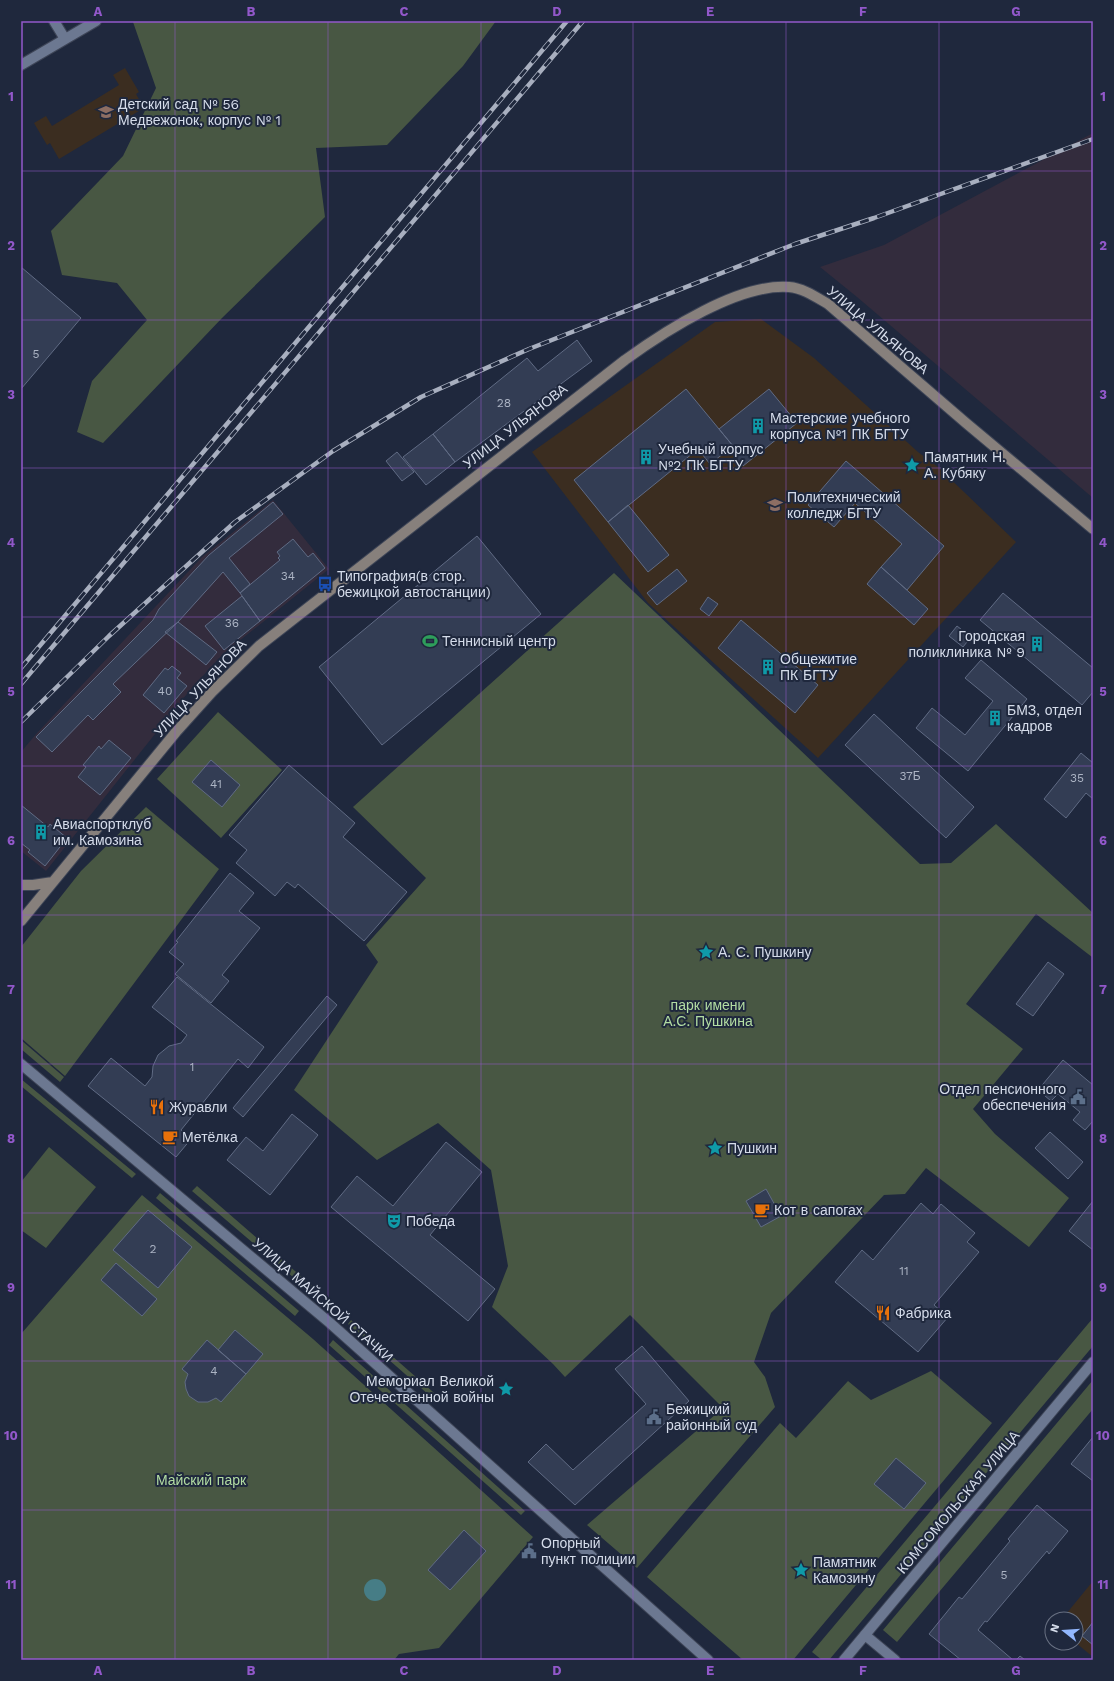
<svg xmlns="http://www.w3.org/2000/svg" width="1114" height="1681" font-family="'Work Sans',sans-serif">
<rect width="100%" height="100%" fill="#1f283d"/>
<path fill="#332c3d" d="M1093,133V498L857,297L820,267L884,245Z
M273,500L329,569L223,654L190,690L46,871L21,851V752L37,733L202,557Z"/>
<path fill="#3b2d20" d="M125,68L139,92L136,94L144,108L59,159L50,143L47,145L34,123L46,116L52,126L119,85L113,75Z
M761,319L814,358L918,452L938,467L1016,542L818,758L648,603L532,452L715,322Z
M1093,1581V1657L1076,1643V1619H1062Z"/>
<path fill="#485743" d="M135,21H496L463,66L387,145L316,148L325,217L222,318L103,443L77,432L92,381L147,320L117,283L62,275L51,231L123,156L156,88L133,22Z
M614,573L920,864L951,863L996,824L1093,913L1092,957L1036,914L966,1004L1023,1049L973,1109L995,1134L1069,1198L1029,1247L926,1168L905,1194L884,1195L771,1313L754,1362L765,1377L775,1407L637,1568L587,1525L723,1408L630,1315L565,1377L553,1364L492,1307L508,1266L491,1170L438,1123L377,1160L294,1090L378,962L366,945L426,878L353,807Z
M218,712L282,770L221,838L157,779Z
M146,807L219,869L65,1076L21,1038V947L81,871Z
M21,1040L64,1077L60,1082L21,1049Z
M21,1079L136,1174L132,1178L21,1086Z
M49,1147L96,1187L46,1248L21,1230V1182Z
M197,1186L318,1291L314,1295L192,1191Z
M160,1193L299,1311L295,1316L156,1198Z
M142,1195L313,1339L533,1537L439,1648L399,1654L394,1660H21V1334Z
M1093,1318V1346L829,1660H822L812,1652Z
M351,1320L441,1399L437,1402L348,1324Z
M333,1340L525,1511L521,1515L329,1345Z
M931,1371L992,1423L793,1660H743L647,1577L780,1423L796,1438L848,1381L871,1400Z
M1093,1380V1409L897,1642L883,1630Z"/>
<path fill="#467d86" d="M364 1590a11 11 0 1 1 22 0a11 11 0 1 1-22 0Z"/>
<path fill="#333d54" stroke="#606b84" d="M21,267L81,318L21,389Z
M577,340L592,361L455,462L433,434L527,358L538,371Z
M686,389L733,446L710,464L698,449L608,522L574,480Z
M769,389L797,423L743,466L729,449L733,446L719,429Z
M433,434L455,462L426,485L403,457Z
M397,452L414,472L402,481L386,461Z
M846,461L944,546L907,590L881,567L902,544L855,503L834,527L808,505Z
M273,502L283,514L229,558L250,584L240,593L223,572L178,622L113,684L121,692L93,720L88,715L52,752L36,737L153,620L159,609L209,555Z
M628,505L669,555L648,572L608,522Z
M477,536L541,614L382,745L319,667Z
M293,539L308,557L313,553L325,568L260,621L240,593L280,560L278,558L280,556L277,552Z
M881,567L928,609L914,625L867,584Z
M677,569L687,581L657,605L647,593Z
M1003,593L1093,668V692L1082,705L980,620Z
M242,596L260,621L224,650L205,626Z
M708,597L718,604L709,616L700,609Z
M741,620L818,685L795,713L718,648Z
M178,622L217,652L206,665L165,632Z
M957,626L971,637L963,647L949,636Z
M981,660L1027,699L968,771L916,728L932,708L965,735L993,701L965,678Z
M172,666L181,673L177,678L187,686L164,713L143,695L165,668L168,670Z
M874,714L974,807L946,838L845,745Z
M109,740L131,758L100,795L78,777L86,767L83,765L99,746L101,749Z
M1081,753L1093,763V799L1086,793L1066,818L1044,799Z
M211,760L240,785L222,807L192,782Z
M289,765L355,823L343,837L407,892L364,941L298,884L295,888L287,882L275,896L236,863L247,850L229,835Z
M21,805L48,827L50,824L67,838L45,866L28,852L30,850L21,843Z
M230,873L254,893L239,911L260,928L222,975L229,981L211,1003L175,974L184,964L169,952L178,942L176,941Z
M1048,962L1064,974L1033,1016L1016,1004Z
M177,977L264,1047L248,1068L238,1059L181,1130L191,1139L176,1157L88,1086L111,1058L145,1086L152,1077L153,1066L158,1055L169,1046L181,1043L187,1035L152,1007Z
M327,996L337,1005L243,1117L233,1108Z
M1063,1060L1093,1085V1121L1085,1130L1073,1120L1080,1112L1058,1094L1051,1101L1038,1090Z
M292,1114L318,1135L270,1195L227,1160L246,1137L263,1151Z
M1050,1132L1083,1162L1068,1179L1035,1148Z
M446,1142L482,1172L430,1235L495,1289L468,1321L331,1207L357,1176L393,1206Z
M766,1189L781,1216L761,1227L746,1201Z
M1093,1201V1250L1069,1231Z
M921,1203L933,1214L941,1204L975,1233L967,1242L979,1252L934,1305L948,1317L918,1352L835,1282L862,1250L873,1260Z
M148,1210L192,1247L158,1288L113,1250Z
M116,1263L157,1299L142,1316L101,1280Z
M235,1330L263,1354L246,1374L218,1350Z
M207,1340L246,1374L221,1402L216,1398L208,1402H198L189,1396L186,1389L185,1382L188,1374L182,1369Z
M642,1346L689,1401L575,1505L528,1462L546,1444L573,1470L646,1404L615,1369Z
M1093,1437V1481L1071,1464Z
M896,1458L926,1483L904,1509L874,1484Z
M1037,1505L1068,1531L1049,1554L1047,1551L987,1622L985,1621L978,1630L1013,1660H961L929,1634L959,1597L962,1599L1010,1541L1008,1539Z
M464,1530L486,1551L450,1590L428,1570Z
M529,1547L533,1550L528,1556L524,1552Z
M1093,1622V1645L1082,1636Z
M1020,1656L1025,1660H1016Z"/>
<g fill="none" stroke-linecap="round" stroke-linejoin="round">
<g stroke="#3e4557" stroke-width="12">
<path id="minor" d="M54,21L65,39
M21,65L96,21
M21,1064L330,1323L708,1660
M865,1635L895,1660"/>
</g>
<g stroke="#3e4557" stroke-width="12">
<path id="tertiary" d="M844,1660L1093,1362"/>
</g>
<g stroke="#3e4557" stroke-width="12">
<path id="secondary" d="M21,885H33L53,882
M21,921L176,732L212,692L259,646L625,360C665,331 739,283 789,287C803,288 816,297 828,304L966,423L1093,529"/>
</g>
<use href="#minor" stroke="#6c7891" stroke-width="10"/>
<use href="#tertiary" stroke="#6c7891" stroke-width="10"/>
<use href="#secondary" stroke="#87807c" stroke-width="10"/>
<g stroke="#a8afbf" stroke-width="4.5">
<path id="rail" d="M21,668L567,21
M21,684L583,21
M21,722L109,636L235,522L333,451L421,397L529,349L795,244L874,218L1093,139"/>
</g>
<use href="#rail" stroke="#1f283d" stroke-width="3" stroke-dasharray="9" stroke-linecap="butt"/>
</g>
<path fill="none" stroke="#9258ca" stroke-width="1" stroke-opacity="0.55" d="M175,21V1660M328,21V1660M481,21V1660M633,21V1660M786,21V1660M939,21V1660M21,171H1093M21,320H1093M21,468H1093M21,617H1093M21,766H1093M21,915H1093M21,1064H1093M21,1213H1093M21,1361H1093M21,1510H1093"/>
<defs>
<g id="school-bare" transform="scale(1.2)"><path d="M0-5L7-2L0 1L-7-2ZM-4 1L0 2.5L4 1V4Q0 6-4 4Z" fill="#8d6e63" stroke="#1f283d" stroke-width="2.5" paint-order="stroke"/></g>
<g id="building-bare" transform="scale(1.2)"><path d="M-4-6H4V6H1V3H-1V6H-4ZM-2.5-4.3h1.7v1.8h-1.7ZM.8-4.3h1.7v1.8H.8ZM-2.5-1h1.7V.8h-1.7ZM.8-1h1.7V.8H.8Z" fill="#0f9aa8" stroke="#1f283d" stroke-width="2.5" paint-order="stroke"/></g>
<g id="sight-bare" transform="scale(1.2)"><path d="M0-6L1.8-2.2L6-1.7L2.9 1.2L3.7 5.4L0 3.3L-3.7 5.4L-2.9 1.2L-6-1.7L-1.8-2.2Z" fill="#0f9aa8" stroke="#1f283d" stroke-width="2.5" paint-order="stroke"/></g>
<g id="university-bare" transform="scale(1.2)"><path d="M0-5L7-2L0 1L-7-2ZM-4 1L0 2.5L4 1V4Q0 6-4 4Z" fill="#8d6e63" stroke="#1f283d" stroke-width="2.5" paint-order="stroke"/></g>
<g id="bus-bare" transform="scale(1.2)"><path d="M-5-6H5V4H4V6H2V4H-2V6H-4V4H-5ZM-3.5-4V0h7V-4ZM-3.5 1.2v1.5H-2V1.2ZM2 1.2v1.5H3.5V1.2Z" fill="#1a4fb4" stroke="#1f283d" stroke-width="2.5" paint-order="stroke"/></g>
<g id="stadium-bare" transform="scale(1.2)"><path d="M0-5a6.5 5 0 1 0 0 10a6.5 5 0 1 0 0-10ZM-3.5-1.8h7v3.6h-7Z" fill="#2e9e5b" stroke="#1f283d" stroke-width="2.5" paint-order="stroke"/></g>
<g id="civic-bare" transform="scale(1.2)"><path d="M-.6-6.5H3V-4.5H.6V-3L4-1V1h2V6H-6V1h2V-1L-.6-3ZM-1.2 2.5V6h2.4V2.5Z" fill="#5c6f8a" stroke="#1f283d" stroke-width="2.5" paint-order="stroke"/></g>
<g id="restaurant-bare" transform="scale(1.2)"><path d="M-5-6h1v4h1v-4h1v4h1v-4h1v5L-1.5 .5V6h-2V.5L-5-1ZM5-6V6H3V1.5H1.5Q1.5-4 5-6Z" fill="#e8710a" stroke="#1f283d" stroke-width="2.5" paint-order="stroke"/></g>
<g id="cafe-bare" transform="scale(1.2)"><path d="M-5.5-4.5H6V0H3Q3 3.5 0 3.5H-2.5Q-5.5 3.5-5.5 0ZM3-3.2v2h1.7v-2ZM-6 4.5H4V6H-6Z" fill="#e8710a" stroke="#1f283d" stroke-width="2.5" paint-order="stroke"/></g>
<g id="theatre-bare" transform="scale(1.2)"><path d="M-5-5.5Q0-4 5-5.5V0Q5 5 0 6Q-5 5-5 0ZM-3.3-2.5H-1v1.5H-3.3ZM1-2.5H3.3v1.5H1ZM-2.8 1Q0 5.5 2.8 1Z" fill="#0f9aa8" stroke="#1f283d" stroke-width="2.5" paint-order="stroke"/></g>
</defs>
<g fill-rule="evenodd">
<use href="#school-bare" x="106" y="112"/>
<use href="#building-bare" x="758" y="426"/>
<use href="#building-bare" x="646" y="457"/>
<use href="#sight-bare" x="912" y="465"/>
<use href="#university-bare" x="775" y="505"/>
<use href="#bus-bare" x="325" y="584"/>
<use href="#stadium-bare" x="430" y="641"/>
<use href="#building-bare" x="1037" y="644"/>
<use href="#building-bare" x="768" y="667"/>
<use href="#building-bare" x="995" y="718"/>
<use href="#building-bare" x="41" y="832"/>
<use href="#sight-bare" x="706" y="952"/>
<use href="#civic-bare" x="1078" y="1097"/>
<use href="#restaurant-bare" x="157" y="1107"/>
<use href="#cafe-bare" x="170" y="1137"/>
<use href="#sight-bare" x="715" y="1148"/>
<use href="#cafe-bare" x="762" y="1210"/>
<use href="#theatre-bare" x="394" y="1221"/>
<use href="#restaurant-bare" x="883" y="1313"/>
<use href="#sight-bare" x="506" y="1389"/>
<use href="#civic-bare" x="654" y="1417"/>
<use href="#civic-bare" x="529" y="1551"/>
<use href="#sight-bare" x="801" y="1570"/>
</g>
<g text-anchor="middle" stroke-width="4" stroke-linejoin="round" paint-order="stroke">
<g font-size="12" fill="#acb4c4">
<text x="36" y="358">5</text>
<text x="504" y="407">28</text>
<text x="288" y="580">34</text>
<text x="232" y="627">36</text>
<text x="165" y="695">40</text>
<text x="910" y="780">37Б</text>
<text x="1077" y="782">35</text>
<text x="216" y="788">41</text>
<text x="192" y="1071">1</text>
<text x="153" y="1253">2</text>
<text x="904" y="1275">11</text>
<text x="214" y="1375">4</text>
<text x="1004" y="1579">5</text>
</g>
<g font-size="14" fill="#d5dcea" stroke="#1f283d" text-anchor="start">
<text x="118" y="109">Детский сад № 56<tspan x="118" dy="16">Медвежонок, корпус № 1</tspan></text>
<text x="770" y="423">Мастерские учебного<tspan x="770" dy="16">корпуса №1 ПК БГТУ</tspan></text>
<text x="658" y="454">Учебный корпус<tspan x="658" dy="16">№2 ПК БГТУ</tspan></text>
<text x="924" y="462">Памятник Н.<tspan x="924" dy="16">А. Кубяку</tspan></text>
<text x="787" y="502">Политехнический<tspan x="787" dy="16">колледж БГТУ</tspan></text>
<text x="337" y="581">Типография(в стор.<tspan x="337" dy="16">бежицкой автостанции)</tspan></text>
<text x="1025" y="641" text-anchor="end">Городская<tspan x="1025" dy="16">поликлиника № 9</tspan></text>
<text x="442" y="646">Теннисный центр</text>
<text x="780" y="664">Общежитие<tspan x="780" dy="16">ПК БГТУ</tspan></text>
<text x="1007" y="715">БМЗ, отдел<tspan x="1007" dy="16">кадров</tspan></text>
<text x="53" y="829">Авиаспортклуб<tspan x="53" dy="16">им. Камозина</tspan></text>
<text x="718" y="957">А. С. Пушкину</text>
<text x="1066" y="1094" text-anchor="end">Отдел пенсионного<tspan x="1066" dy="16">обеспечения</tspan></text>
<text x="169" y="1112">Журавли</text>
<text x="182" y="1142">Метёлка</text>
<text x="727" y="1153">Пушкин</text>
<text x="774" y="1215">Кот в сапогах</text>
<text x="406" y="1226">Победа</text>
<text x="895" y="1318">Фабрика</text>
<text x="494" y="1386" text-anchor="end">Мемориал Великой<tspan x="494" dy="16">Отечественной войны</tspan></text>
<text x="666" y="1414">Бежицкий<tspan x="666" dy="16">районный суд</tspan></text>
<text x="541" y="1548">Опорный<tspan x="541" dy="16">пункт полиции</tspan></text>
<text x="813" y="1567">Памятник<tspan x="813" dy="16">Камозину</tspan></text>
</g>
<g font-size="14" fill="#d5dcea" stroke="#1f283d">
<text transform="translate(878 330) rotate(40)" y="5">УЛИЦА УЛЬЯНОВА</text>
<text transform="translate(515 426) rotate(-38)" y="5">УЛИЦА УЛЬЯНОВА</text>
<text transform="translate(200 688) rotate(-47)" y="5">УЛИЦА УЛЬЯНОВА</text>
<text transform="translate(323 1300) rotate(41)" y="5">УЛИЦА МАЙСКОЙ СТАЧКИ</text>
<text transform="translate(958 1502) rotate(-50)" y="5">КОМСОМОЛЬСКАЯ УЛИЦА</text>
</g>
<g font-size="14" fill="#b3dda3" stroke="#1f283d">
<text x="708" y="1010">парк имени<tspan x="708" dy="16">А.С. Пушкина</tspan></text>
<text x="201" y="1485">Майский парк</text>
</g>
</g>
<rect width="1114" height="1681" fill="none" stroke="#1f283d" stroke-width="44"/>
<g transform="translate(1064 1631) rotate(287)"><circle r="19" fill="#1f283d" stroke="#687082"/>
<path d="M0-3L7 15L0 10L-7 15Z" fill="#92b7fd"/>
<text y="-6" font-size="11" font-weight="bold" text-anchor="middle" fill="#d5dcea">N</text>
</g>
<rect x="22" y="22" width="1070" height="1637" fill="none" stroke="#9258ca" stroke-width="1.5"/>
<g font-size="13" text-anchor="middle" font-weight="bold" fill="#9258ca">
<text x="98" y="16">A</text>
<text x="251" y="16">B</text>
<text x="404" y="16">C</text>
<text x="557" y="16">D</text>
<text x="710" y="16">E</text>
<text x="863" y="16">F</text>
<text x="1016" y="16">G</text>
<text x="11" y="101">1</text>
<text x="1103" y="101">1</text>
<text x="11" y="250">2</text>
<text x="1103" y="250">2</text>
<text x="11" y="399">3</text>
<text x="1103" y="399">3</text>
<text x="11" y="547">4</text>
<text x="1103" y="547">4</text>
<text x="11" y="696">5</text>
<text x="1103" y="696">5</text>
<text x="11" y="845">6</text>
<text x="1103" y="845">6</text>
<text x="11" y="994">7</text>
<text x="1103" y="994">7</text>
<text x="11" y="1143">8</text>
<text x="1103" y="1143">8</text>
<text x="11" y="1292">9</text>
<text x="1103" y="1292">9</text>
<text x="11" y="1440">10</text>
<text x="1103" y="1440">10</text>
<text x="11" y="1589">11</text>
<text x="1103" y="1589">11</text>
<text x="98" y="1675">A</text>
<text x="251" y="1675">B</text>
<text x="404" y="1675">C</text>
<text x="557" y="1675">D</text>
<text x="710" y="1675">E</text>
<text x="863" y="1675">F</text>
<text x="1016" y="1675">G</text>
</g>
</svg>
